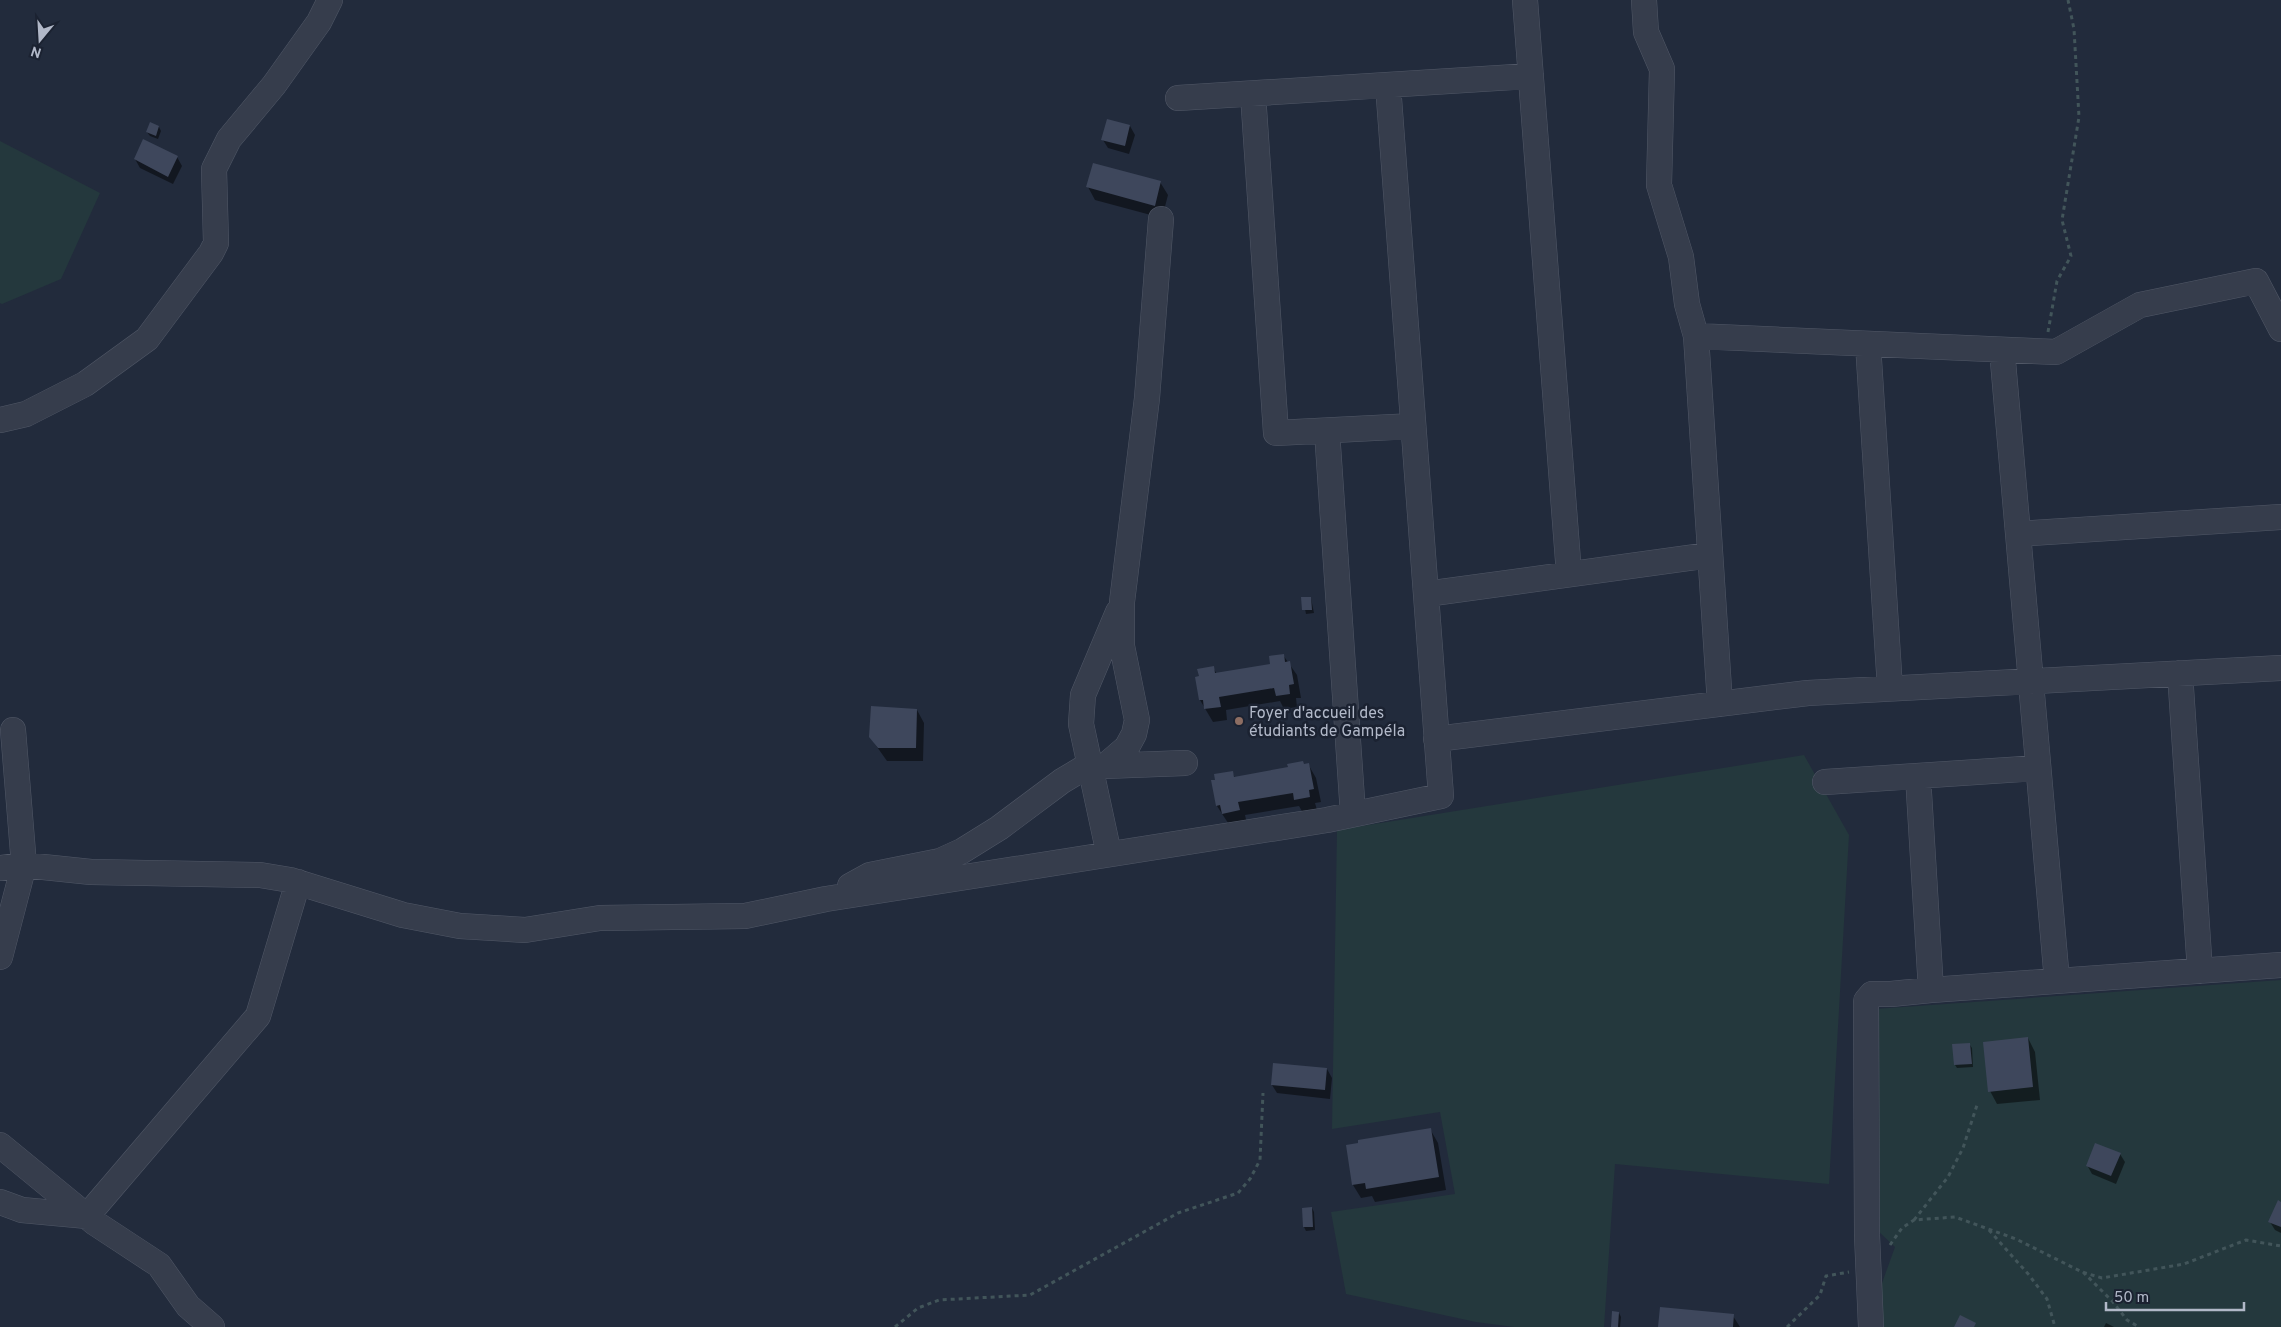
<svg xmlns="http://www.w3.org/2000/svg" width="2281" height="1327" font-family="Overpass,sans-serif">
<rect width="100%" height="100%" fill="#222b3c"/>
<path fill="#24383d" d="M0,141L100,193L61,279L2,304L0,303Z
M1804,755L1849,835L1829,1184L1615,1164L1604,1327H1514L1476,1322L1346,1294L1331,1212L1455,1194L1440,1112L1332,1129L1337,830Z
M2281,980V1327H1877V1297L1895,1247L1877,1230L1875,1009Z"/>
<path fill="#0007" d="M151,124L159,127L161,131L158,139L150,136L147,132Z
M1130,126L1135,135L1129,154L1108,148L1103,140Z
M177,157L182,166L173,184L140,168L135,159Z
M1160,182L1168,195L1162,218L1095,200L1088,187Z
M1311,598L1314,613L1306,614L1303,599Z
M1283,655L1297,675L1301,698H1296L1297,707L1284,709L1280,701L1226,710L1227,720L1213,722L1200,700L1213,668L1217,674L1272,665Z
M917,710L924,723L923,761H887L870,737Z
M1308,764L1316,778L1321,802L1315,803L1317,810L1303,813L1299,806L1245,815L1247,824L1230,826L1217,806L1213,781L1232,772L1235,778Z
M2028,1038L2035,1052L2040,1100L1997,1104L1990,1091Z
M1970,1045L1972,1048L1973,1067L1957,1068L1955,1065Z
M1327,1069L1332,1078L1330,1099L1277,1093L1272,1085Z
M1430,1129L1438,1143L1446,1190L1375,1202L1372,1196L1361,1198L1353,1185L1347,1146Z
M2120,1154L2125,1162L2116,1184L2092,1174L2087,1165Z
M2281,1203V1233L2275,1230L2270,1222Z
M1312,1208L1314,1212L1315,1230L1306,1231L1304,1227Z
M1619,1313L1621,1317L1620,1327H1612Z
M1733,1316L1740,1327H1659Z
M2106,1323L2114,1327H2104Z"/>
<path fill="#3e475c" d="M1107,119L1130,125L1125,146L1101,140Z
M150,122L159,126L156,136L146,132Z
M143,139L178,156L168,177L134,159Z
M1093,163L1161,181L1155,206L1086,187Z
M1301,597H1311L1312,610H1302Z
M1284,654L1285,662L1290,661L1294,684L1289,685L1290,694L1276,696L1274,688L1219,697L1221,707L1204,709L1203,700H1199L1195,677L1199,676L1197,669L1214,666L1215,673L1270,664L1269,656Z
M871,706L917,709L916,748H878L869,737Z
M1303,761L1304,764L1309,763L1314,789L1309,790L1310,797L1294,800L1293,793L1238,802L1240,810L1222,814L1220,805L1216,806L1211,780H1215L1214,774L1233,771L1234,777L1288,767L1287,764Z
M2028,1037L2033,1087L1988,1092L1983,1042Z
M1970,1043L1972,1064L1954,1065L1952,1044Z
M1273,1063L1327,1068L1325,1090L1271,1085Z
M1431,1128L1439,1177L1366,1189L1365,1183L1352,1185L1346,1145L1358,1143V1140Z
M2095,1143L2121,1153L2111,1176L2086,1166Z
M2278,1200L2281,1202V1227L2268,1222Z
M1312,1207L1313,1227H1303L1302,1208Z
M1660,1307L1734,1314L1733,1327H1658Z
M1612,1311L1619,1312L1618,1327H1611Z
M1960,1315L1976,1323L1974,1327H1954Z"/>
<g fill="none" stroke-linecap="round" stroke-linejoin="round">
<g stroke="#515867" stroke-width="26">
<path id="minor" d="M1525,0L1569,574
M1644,0L1646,32L1662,69L1659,185L1681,257L1687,304L1696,336L1720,704
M1253,94L1276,433L1413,426
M1178,98L1531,76
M1696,336L2056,352L2140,305L2256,281L2281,329
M1868,344L1890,688
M2002,350L2057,981
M0,420L26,414L85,384L147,339L211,253L216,243L214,169L229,139L274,85L319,22L330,0
M1327,431L1353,814
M2018,534L2281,517
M1426,594L1710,555
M2180,673L2200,971
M1436,739L1808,693L2281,668
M1105,766L1127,747L1134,734L1137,720L1122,646V602L1147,398L1161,219
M1918,776L1931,990
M1825,782L2038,768
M1109,854L1081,724L1083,695L1118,612
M0,868L24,865L91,872L260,875L290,880L403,915L460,926L525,930L600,918L745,916L826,899L1327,820L1441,796L1388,85
M850,886L870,875L940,861L962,851L999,828L1062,781L1082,769L1105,766L1185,763
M0,957L24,865L13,730
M0,1145L95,1223L159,1265L188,1306L212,1327
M0,1202L22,1210L87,1216L258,1016L298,882
M1871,1327L1867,1235L1866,1001L1872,994H1891L1931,990L2281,965"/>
</g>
<path stroke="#42555a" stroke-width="3" stroke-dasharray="4 4" stroke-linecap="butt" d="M2048,332L2057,281L2071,256L2062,220L2079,117L2074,29L2068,0
M1914,1220L1948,1177L1963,1148L1978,1102
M1989,1230L2029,1275L2047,1299L2055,1327
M1890,1245L1902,1228L1914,1220L1955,1217L2016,1239L2082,1272L2102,1278L2184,1264L2246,1240L2281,1246
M2083,1272L2113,1302L2127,1320L2139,1327
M895,1327L918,1308L939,1300L1030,1295L1178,1213L1238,1193L1250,1179L1260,1160L1263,1093
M1787,1327L1820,1295L1826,1276L1849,1272"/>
<use href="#minor" stroke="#363d4c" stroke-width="25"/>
</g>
<circle fill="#8d6e63" stroke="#1b2231" stroke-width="2" cx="1239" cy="721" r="5"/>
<g text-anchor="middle" stroke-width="5" stroke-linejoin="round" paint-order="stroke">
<g font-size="16" fill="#b1b8c8" stroke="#1b2231" text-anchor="start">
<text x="1249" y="718">Foyer d'accueil des<tspan x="1249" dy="18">étudiants de Gampéla</tspan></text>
</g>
</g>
<g transform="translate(40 40) rotate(198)" stroke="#1b2231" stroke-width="4" paint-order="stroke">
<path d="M0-4L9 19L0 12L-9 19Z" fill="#b1b8c8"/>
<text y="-8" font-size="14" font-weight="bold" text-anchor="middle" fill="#b1b8c8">N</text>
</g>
<path d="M2106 1302v8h138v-8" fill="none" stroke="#b1b8c8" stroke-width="2.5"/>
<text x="2114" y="1302" font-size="15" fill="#b1b8c8" stroke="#1b2231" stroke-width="4" paint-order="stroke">50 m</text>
</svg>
